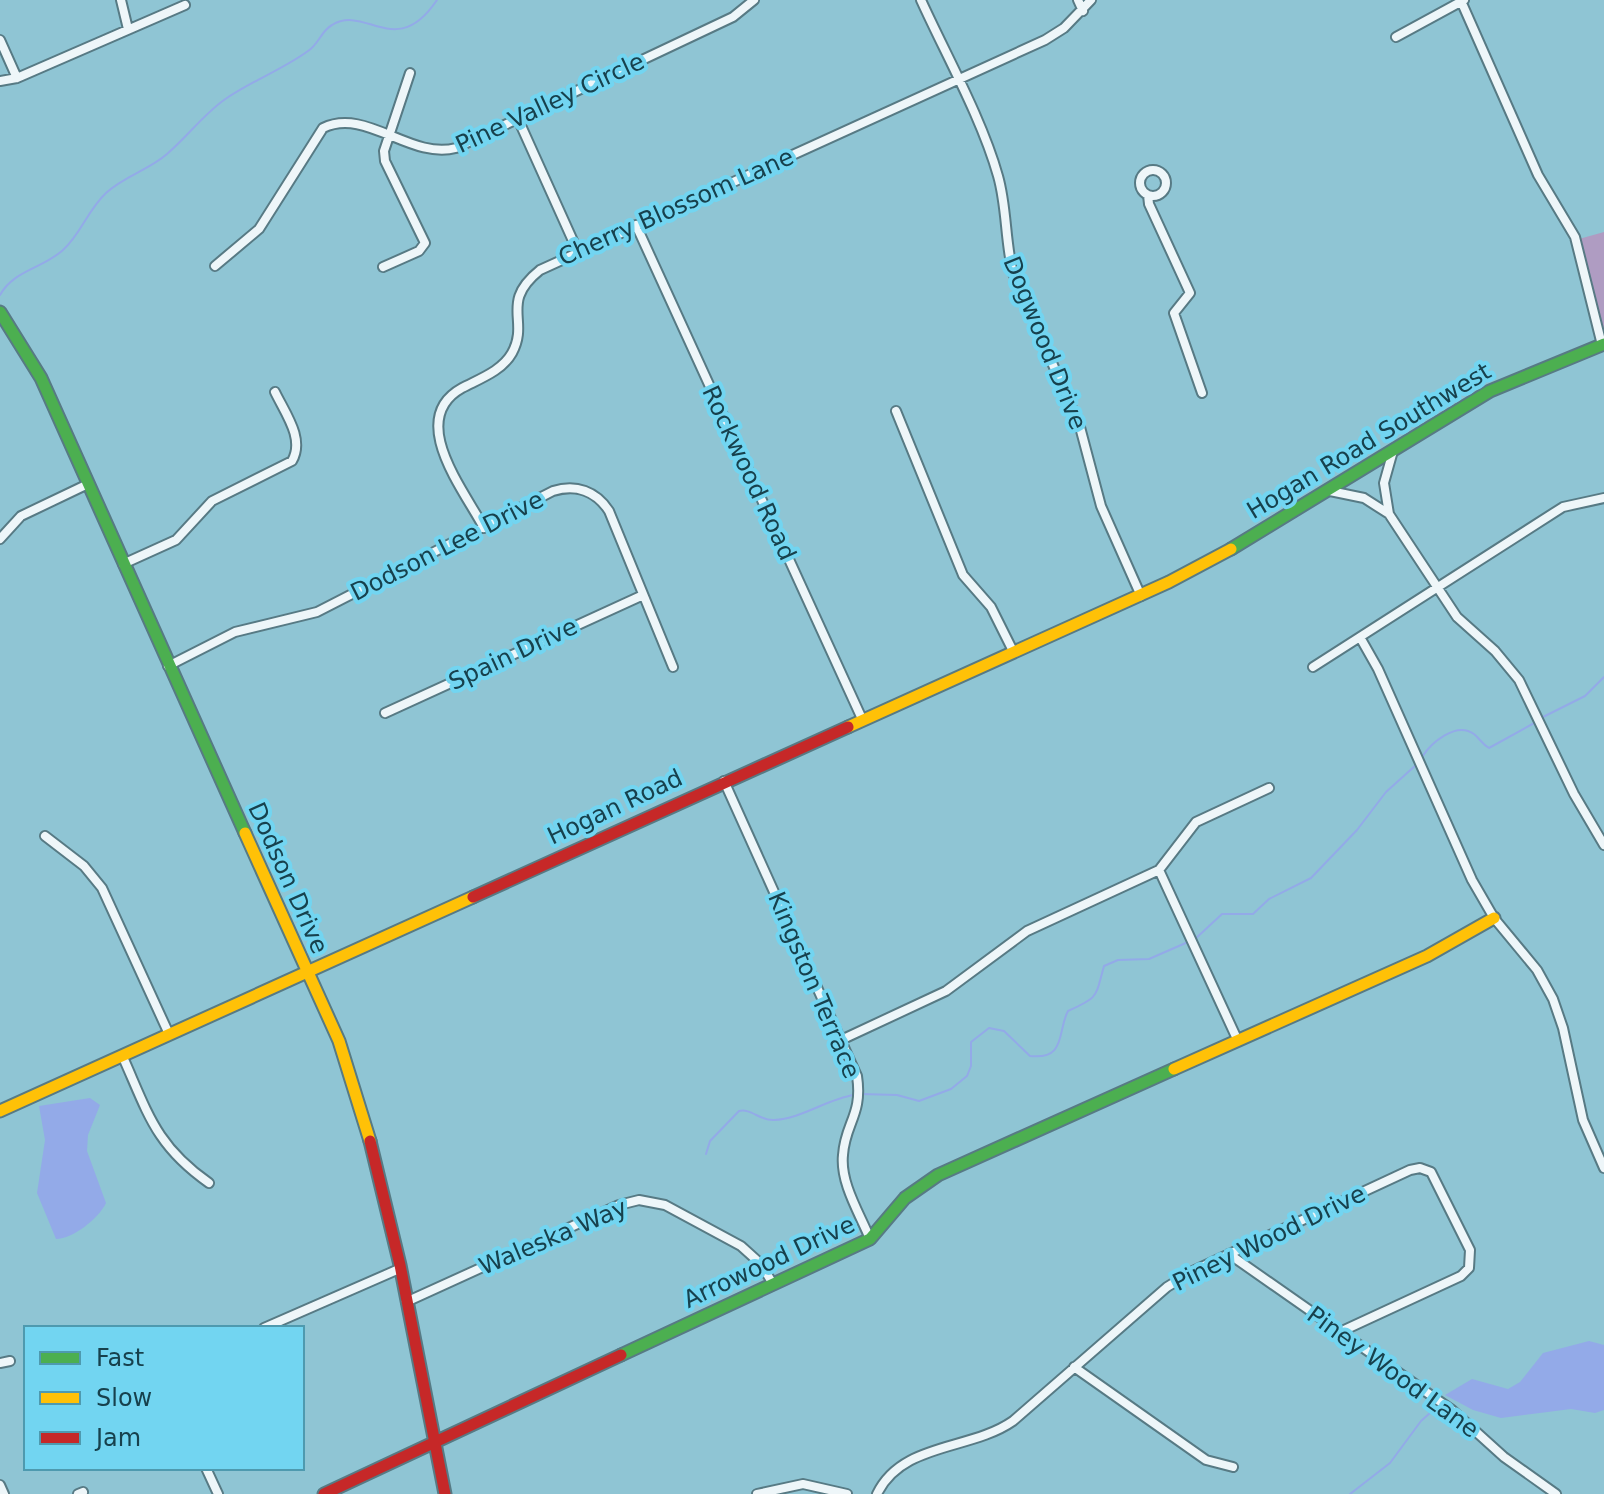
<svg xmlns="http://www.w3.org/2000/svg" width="1604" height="1494" font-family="'DejaVu Sans',sans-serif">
<rect width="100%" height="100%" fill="#8fc5d4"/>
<path fill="#af9cc2" d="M1604,232V343L1579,239Z"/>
<path fill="#93aae8" d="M90,1098L100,1105L88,1135L87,1151L106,1203C99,1218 73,1239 56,1239L37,1193L45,1140L39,1106Z
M1589,1341L1604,1345V1410L1595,1413L1571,1409L1501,1418L1473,1410L1445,1395L1472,1379L1508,1389L1520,1382L1543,1353Z"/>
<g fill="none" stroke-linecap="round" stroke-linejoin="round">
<path stroke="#93aae8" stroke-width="2" d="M0,295C14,270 42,269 63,250C81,234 87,211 106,193C124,176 149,170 167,154C187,137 203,115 224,100C251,81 282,70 308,51C319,44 321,31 332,25C366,4 396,61 437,0
M1541,718L1585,696L1604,677
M1422,757C1431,743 1456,721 1474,734C1480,739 1482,744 1489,748L1536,722
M1194,940L1222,914H1253L1269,899L1311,878L1357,830L1386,792L1416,765
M860,1094L897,1095L919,1101L951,1089L967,1076L971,1066V1042L989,1028L1004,1031L1030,1056C1067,1060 1057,1031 1068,1011C1099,997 1095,998 1104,966L1118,960L1149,959L1188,942
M706,1154L710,1141L739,1111C751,1108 760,1121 774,1120C801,1119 827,1099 854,1095
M1350,1494L1390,1463L1421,1421L1439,1405"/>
<g stroke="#577a84" stroke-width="12">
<path id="street" d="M121,0L128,29
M921,0C946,55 982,119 998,176C1007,207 1005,241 1013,273L1080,427L1101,506L1141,596
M1078,0L1083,11
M1461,1L1538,175L1575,237L1602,345
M1396,37L1464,0
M0,40L17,78
M0,81L17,78L185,5
M518,119L578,252
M1140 183a13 13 0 1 1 26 0a13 13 0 1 1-26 0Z
M1148,195L1149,204L1190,293L1174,313L1202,393
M636,225L863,721
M215,266L259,229L323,128C366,107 410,160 456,148L733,17L754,0
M383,267L419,251L425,243L385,161L384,151L410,73
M896,411L963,575L991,607L1014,653
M1393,451L1384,483L1389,514L1457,617L1495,651L1519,680L1574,794L1604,845
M1330,491L1364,498L1389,514
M484,528C464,490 406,419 462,388C479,379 502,371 512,353C530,320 499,303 540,270L1045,40L1064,28L1091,0
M0,539L21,516L88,484
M123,564L176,540L212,501L292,461C305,439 285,413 275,392
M1361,639L1378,669L1472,880L1494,918L1537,970L1553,999L1563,1028L1583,1120L1604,1168
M168,666L235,632L317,612L553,491C576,484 596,491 609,511L673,667
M1313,667L1563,507L1604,498
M385,713L641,596
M724,781L857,1076C863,1115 845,1123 843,1155C840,1183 860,1214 870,1239
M45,836L84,866L102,888L169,1034
M1159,870L1238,1041
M841,1040L946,991L1027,931L1159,870L1196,822L1269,788
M122,1055C148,1113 155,1145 209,1183
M1229,1254L1452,1410L1504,1457L1556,1494
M406,1302L619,1205L639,1200L665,1205L741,1246L761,1264L773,1284
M264,1328L399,1269
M0,1363L10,1361
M1074,1367L1206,1460L1233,1467
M206,1468L218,1494
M0,1485L4,1494
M78,1494L83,1492
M757,1494L803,1484L847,1494
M877,1494C902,1442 970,1451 1013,1421L1167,1287L1193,1271L1410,1170L1420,1168L1431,1172L1470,1250L1469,1268L1461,1276L1340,1332"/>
</g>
<g stroke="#577a84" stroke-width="15">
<path id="fast" d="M0,312L41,378L245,833
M1231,549L1490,391L1604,344
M621,1355L870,1239L905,1198L938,1175L1174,1069"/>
</g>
<g stroke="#577a84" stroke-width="15">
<path id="slow" d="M848,727L1169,582L1231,549
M245,833L339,1041L370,1141
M1174,1069L1427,956L1494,918
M0,1111L473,897"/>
</g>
<g stroke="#577a84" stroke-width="15">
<path id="jam" d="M473,897L848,727
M370,1141L400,1265L445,1494
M324,1494L621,1355"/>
</g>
<use href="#street" stroke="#eef6f9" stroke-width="8"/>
<use href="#fast" stroke="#4caf50" stroke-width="11"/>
<use href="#slow" stroke="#ffc107" stroke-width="11"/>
<use href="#jam" stroke="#c62828" stroke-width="11"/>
</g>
<g text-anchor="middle" stroke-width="8" stroke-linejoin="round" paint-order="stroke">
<g font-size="24" fill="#17414d" stroke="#72d5f1">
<text transform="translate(550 103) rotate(-25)" y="8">Pine Valley Circle</text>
<text transform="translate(676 207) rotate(-24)" y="8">Cherry Blossom Lane</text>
<text transform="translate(1045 343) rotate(68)" y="8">Dogwood Drive</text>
<text transform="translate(1369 441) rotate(-31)" y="8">Hogan Road Southwest</text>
<text transform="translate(749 473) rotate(65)" y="8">Rockwood Road</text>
<text transform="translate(447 546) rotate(-27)" y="8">Dodson Lee Drive</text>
<text transform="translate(513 654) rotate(-25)" y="8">Spain Drive</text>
<text transform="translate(615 807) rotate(-25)" y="8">Hogan Road</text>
<text transform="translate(288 878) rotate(66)" y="8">Dodson Drive</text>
<text transform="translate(814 985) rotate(67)" y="8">Kingston Terrace</text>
<text transform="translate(553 1237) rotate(-23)" y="8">Waleska Way</text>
<text transform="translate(1269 1238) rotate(-26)" y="8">Piney Wood Drive</text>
<text transform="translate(769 1262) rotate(-25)" y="8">Arrowood Drive</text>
<text transform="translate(1393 1372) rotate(36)" y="8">Piney Wood Lane</text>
</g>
</g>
<rect x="24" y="1326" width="280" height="144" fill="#72d5f1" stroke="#4e9aaf" stroke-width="2"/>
<rect x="40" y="1352" width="40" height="12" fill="#4caf50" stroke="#4e9aaf" stroke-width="2"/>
<text x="96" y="1366" font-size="24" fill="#17414d">Fast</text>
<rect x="40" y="1392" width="40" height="12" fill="#ffc107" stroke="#4e9aaf" stroke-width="2"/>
<text x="96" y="1406" font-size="24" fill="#17414d">Slow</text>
<rect x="40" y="1432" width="40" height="12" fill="#c62828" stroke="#4e9aaf" stroke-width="2"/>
<text x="96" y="1446" font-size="24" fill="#17414d">Jam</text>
</svg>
